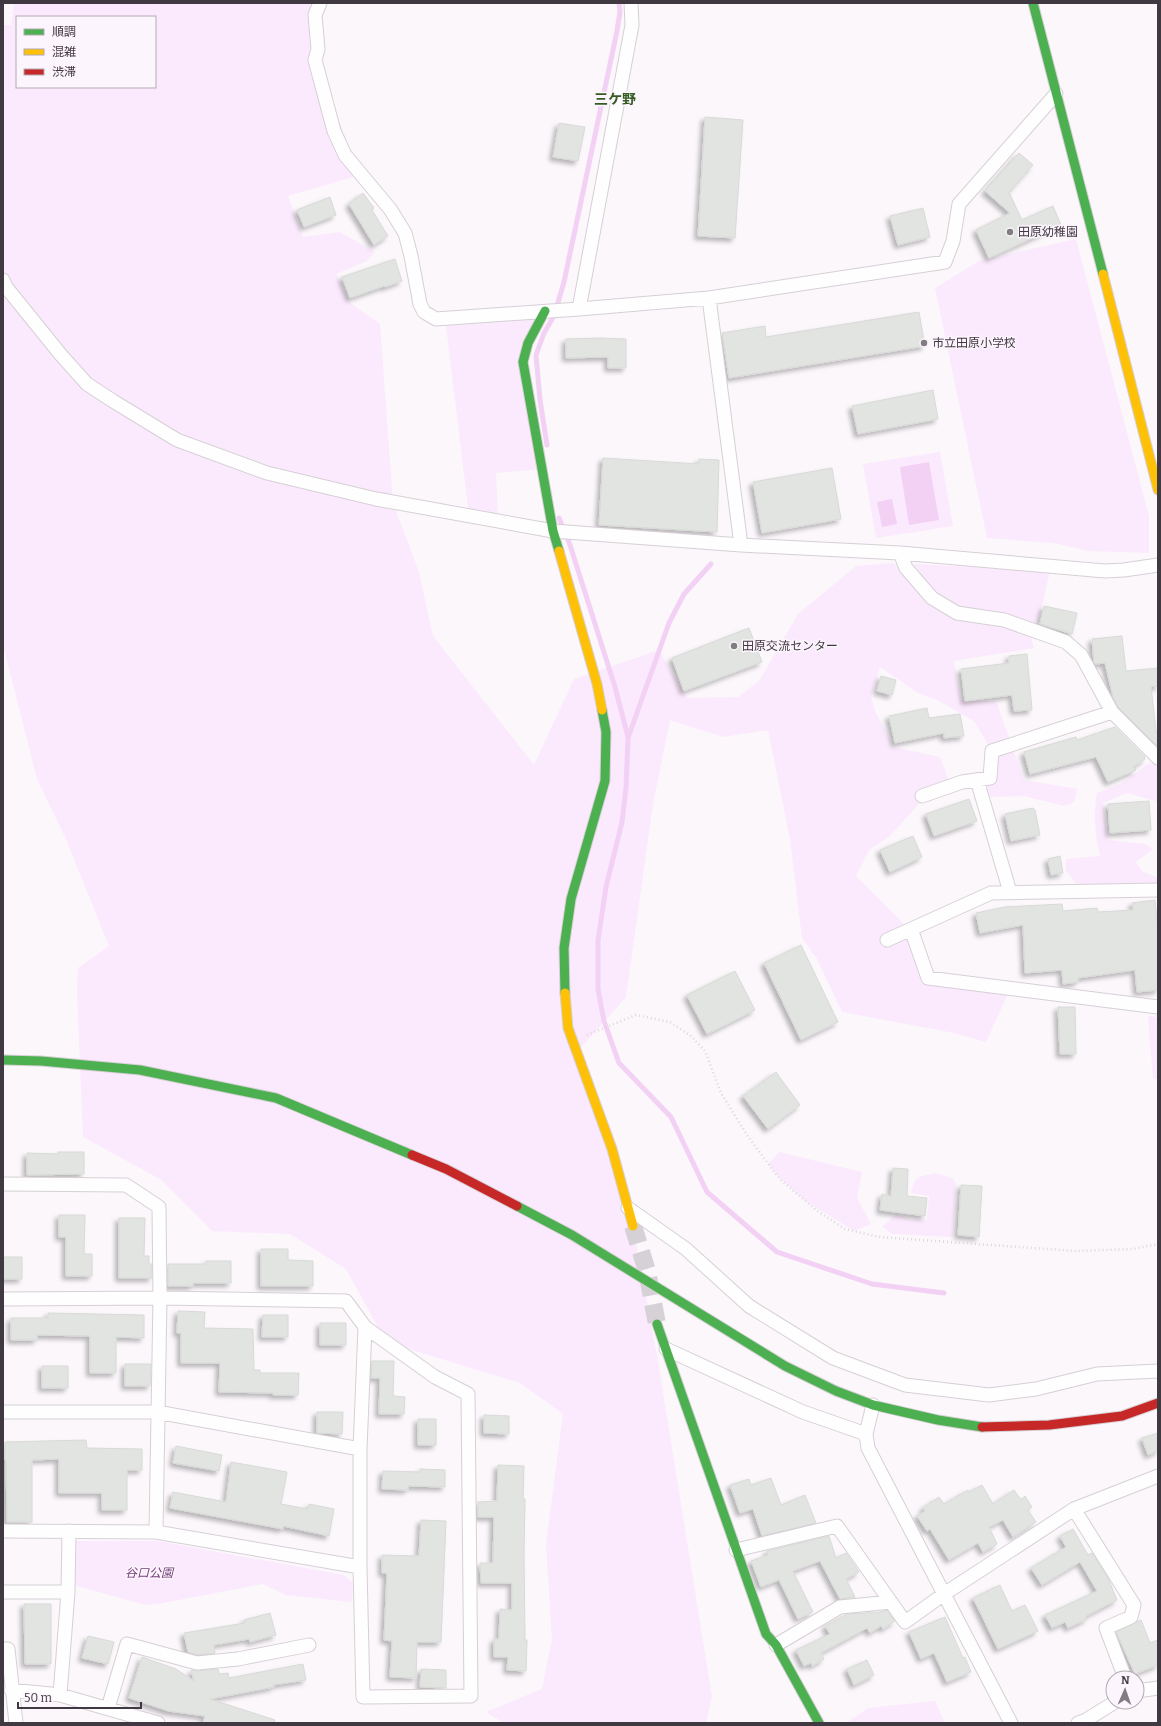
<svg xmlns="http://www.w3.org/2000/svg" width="1161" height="1726" font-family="Bitter,'Noto Sans JP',serif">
<defs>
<filter id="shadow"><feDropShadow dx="-3.5" dy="3.5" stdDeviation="2" flood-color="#0004"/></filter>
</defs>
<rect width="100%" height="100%" fill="#fbf7fb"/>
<path fill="#fbeafd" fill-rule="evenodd" d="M14,3H325L315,60L360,175L288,196L303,237L340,232L375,252L367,261L336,274L350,303L380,324L393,503L419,572L433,636L534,765L574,679L659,650L687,698L738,697L759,681L798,614L856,566L893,563L938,599L914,564L1050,571L1036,632L1029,630L1034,648L954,661L961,700L996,701L1024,780L1077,789L1074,802L1064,806L1024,796L987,797L977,780L990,778L992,751L974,721L939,701L918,693L880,667L871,698L876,713L894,747L940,757L951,786L924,798L890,836L869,850L856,876L913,933L928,978L997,987L1007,996L986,1042L954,1033L842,1012L817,959L802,938L790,839L768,730L723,737L670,720L653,804L626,997L576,1053L633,1226L658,1361L712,1697L706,1723H504L486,1712L542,1689L552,1639L546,1544L563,1414L520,1383L386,1342L346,1269L290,1234L212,1231L160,1179L83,1137L77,989L78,968L109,946L65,837L37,779L3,645V25H11ZM17,17H155V87H17Z
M1076,239L1149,516V553L1089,551L1053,543L987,538L935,288L979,261Z
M445,318H541L525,356L542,469L496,473L498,520L469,515Z
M940,452L953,526L876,538L863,464Z
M1158,762V807L1156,801L1127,793L1103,803L1108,840L1145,844L1153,849L1136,862L1142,871L1158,878V890L1081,889L1066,871V859L1100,856C1095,832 1093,817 1097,793L1122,783L1149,763Z
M1148,1016L1158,1017V1078L1153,1080Z
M779,1152L862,1172L857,1198L871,1224L854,1231L804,1200L775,1173L768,1164Z
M935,1173L952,1178L956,1184L953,1237L893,1234L882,1227L896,1214L909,1219L927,1220L929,1196L911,1193C915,1175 919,1177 935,1173Z
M75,1541H158L344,1575L353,1583L352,1602L286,1595L263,1584L158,1604L146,1605L73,1585Z
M935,1701L945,1723H846L868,1708Z"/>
<path fill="#f2d1f5" d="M929,462L939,520L909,525L900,467Z
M892,499L897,524L882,527L877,502Z"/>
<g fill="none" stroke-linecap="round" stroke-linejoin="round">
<path stroke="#f2d1f5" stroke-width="5" d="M547,445L540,400L536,355L544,333L554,316L564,282L617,31L620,12L619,3
M559,518L570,545L615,687L628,737
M711,564L684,594L669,623L628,738L626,788L622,822L606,887L598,940V989L604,1021L619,1063L671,1117L707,1192L777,1252L872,1284L944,1293"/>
</g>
<path fill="#e2e4e1" stroke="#d8dad7" filter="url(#shadow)" d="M705,117L743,120L735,238L698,236Z
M559,123L585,127L578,161L553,157Z
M1019,153L1033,165L1009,192L1022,220L1053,206L1061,225L989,258L976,230L1010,213L985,191Z
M363,193L374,208L372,210L388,236L374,245L349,204Z
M330,197L336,215L304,227L297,210Z
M923,208L930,237L898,245L890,216Z
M395,259L402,281L385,287L384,286L350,298L342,277Z
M919,312L925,346L729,378L722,333L765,326L766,337Z
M600,338L626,339V368H608V357L566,358V339Z
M933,390L938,419L858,434L852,406Z
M603,458L699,464V459L719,460L717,532L599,525Z
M832,468L841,519L762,533L753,482Z
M1044,606L1077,613L1072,634L1040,624Z
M749,628L762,662L684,691L672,658Z
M1122,636L1126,671L1158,668V687L1151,686L1156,731L1158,733V747L1118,707L1113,697L1105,663L1095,664L1094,663L1092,639Z
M1027,654L1032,710L1014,711L1012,695L965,701L961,669L1009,663V656Z
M881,676L896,680L892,695L877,691Z
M927,708L929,718L960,714L964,736L944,738V733L895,743L889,716Z
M1115,727L1145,757L1144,758L1145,759L1133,767L1136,770L1108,782L1096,757L1030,774L1024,752L1076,737L1077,740Z
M969,799L977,821L934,836L926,814Z
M1149,801L1151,830L1110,833L1108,804Z
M1033,808L1035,810L1040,835L1011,841L1005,814Z
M913,836L922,857L890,872L880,850Z
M1060,856L1063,873L1051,875L1048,859Z
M1155,900L1158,929V990L1137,992L1135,970L1078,978V982L1063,984L1062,970L1025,973L1023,925L980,933L976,913L1005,907L1062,904L1063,911L1097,908L1098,912L1133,910L1132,903Z
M801,945L838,1022L801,1040L764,963Z
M735,971L755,1010L707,1034L687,995Z
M1058,1007H1075L1076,1054H1060Z
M776,1072L800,1105L768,1129L743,1096Z
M58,1152H84V1174L27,1175V1153L58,1154Z
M893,1168L908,1169L907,1196L927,1198L925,1216L880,1210L882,1194L891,1196Z
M961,1185L982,1186L979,1237L958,1235Z
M59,1215H85L84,1254H92V1276H66V1237H59Z
M119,1218H145L144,1256H149V1264H152V1278H119Z
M261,1249H288V1260L313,1261V1286H261Z
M3,1257H22V1279H3Z
M206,1261H231V1283H193V1286H168V1264H206Z
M178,1311L205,1312L204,1328L253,1329L254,1370H260V1373H299L298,1395H273V1393L219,1392L220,1363H181V1333H177Z
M48,1313L144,1315V1338L116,1337V1373H90V1336L37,1335V1340H11V1318H48Z
M263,1315H288V1337H262Z
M320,1323H346V1345H320Z
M372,1361H394L393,1396L405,1397L404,1414H379L380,1378H371Z
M125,1364H151L150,1386H125Z
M42,1366H68V1388H42Z
M317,1412H343L342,1434L317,1433Z
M484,1415L509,1416V1434L484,1433Z
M418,1419H436V1445H418Z
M1158,1433V1451L1148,1455L1142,1438Z
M86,1440L87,1448L142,1449V1470H127V1510H102V1493H59V1459L32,1460V1522H7L6,1460H5V1442Z
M176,1446L222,1455L219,1471L173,1463Z
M231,1462L287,1472L281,1504L308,1509L309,1504L334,1509L329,1536L283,1526V1529L170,1508L173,1492L226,1502Z
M498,1465L524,1466L523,1499H525L524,1554L525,1640H527L526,1671L507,1670L508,1657H494V1639H499L500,1609L512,1610V1583H481L480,1563H493L494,1517H478V1502L497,1501Z
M420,1469L445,1470V1487L408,1486V1490L382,1489L383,1471L420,1472Z
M771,1478L781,1505L805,1495L816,1523L762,1536L753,1509L740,1513L730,1485L749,1479L751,1485Z
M982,1485L993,1504L1014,1490L1021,1500L1025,1496L1032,1507L1028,1510L1036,1522L1013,1537L1003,1520L989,1527L997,1544L983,1552L978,1543L949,1560L930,1529L927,1531L917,1516L925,1511L923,1508L939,1497L944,1504L968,1490L969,1492Z
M421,1520L446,1521L441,1642H417L416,1678L390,1677L392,1641L384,1640L387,1573H382V1555L419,1556Z
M1073,1529L1088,1555L1092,1553L1108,1578L1117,1600L1086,1616L1087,1619L1068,1628L1065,1622L1052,1628L1045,1615L1097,1591L1080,1562L1042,1585L1031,1568L1066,1547L1060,1536Z
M829,1536L836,1558L846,1553L859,1572L846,1579L855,1597L840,1599L820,1561L793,1571L813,1612L798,1619L779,1580L761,1587L751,1561L768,1555L767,1551Z
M1000,1585L1012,1611L1025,1605L1038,1631L998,1649L973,1598Z
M24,1604H51V1664H25Z
M887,1610L895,1621L883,1629L881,1626L870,1633L867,1628L821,1653L824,1659L812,1666L811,1663L804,1666L796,1650L830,1634L825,1626L847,1614L863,1613L864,1614L867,1612H875L876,1613Z
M270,1613L276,1635L250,1642L249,1639L214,1645L215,1653L198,1655L188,1652L184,1633L245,1623L244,1620Z
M945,1617L963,1658L965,1657L971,1672L947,1682L934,1653L921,1659L909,1632Z
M1141,1620L1150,1643L1158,1640V1665L1135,1674L1116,1632Z
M88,1636L114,1642L108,1664L82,1658Z
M142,1657L176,1669L194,1681L191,1670L198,1671L218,1669L219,1674L228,1673L229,1678L303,1664L306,1680L273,1685L274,1687L210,1699L275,1720L274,1723H203L205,1716L168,1711L129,1698Z
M867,1660L874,1675L854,1685L847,1669Z
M421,1669L446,1670V1688L420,1687Z"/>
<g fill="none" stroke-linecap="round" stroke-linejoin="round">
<path stroke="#d6d1d6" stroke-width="18" stroke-dasharray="18 9" stroke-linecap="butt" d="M633,1226L647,1271L657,1324"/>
<g stroke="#d6d0d6" stroke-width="15">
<path id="street" d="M320,3L315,15L318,49L315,60L334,131L345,155L390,209L405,233L411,256L420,304L424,312L436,319L579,309L709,298L945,262L953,241L959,204L1056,94
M3,280L6,287L61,355L87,384L113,401L177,440L267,473L376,499L553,531L741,545L900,553L1105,571L1124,570L1158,565
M709,298L741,545
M579,309L632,25L631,3
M900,553L906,568L932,598L957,613L1004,620L1066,642L1081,655L1112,712L1158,758
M977,780L1010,892
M922,796L962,782L990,778L992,751L1112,712
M911,929L928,978L1158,1007
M887,940L991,893L1158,890
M3,1184L126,1185L159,1207L160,1298L156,1532
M628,1208L686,1249L749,1306L833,1358L905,1385L989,1395L1036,1389L1097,1374L1158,1371
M3,1299L160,1298L346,1301L365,1327L435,1377L468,1394L471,1696L363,1697L360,1567V1449L365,1327
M666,1349L803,1412L866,1434
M873,1405L866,1434L868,1448L1011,1723
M3,1412H157L360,1449
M1074,1509L1134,1605L1131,1617L1106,1628L1125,1678
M3,1531L156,1532L360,1567
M736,1550L837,1526L905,1622L944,1594L1074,1509L1158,1476
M3,1592H68
M776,1645L840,1607L891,1602
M3,1649H8L16,1723
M11,1690L60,1695L158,1723
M1137,1691L1158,1688
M60,1695L68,1592L69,1531
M108,1708L127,1644L197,1663L238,1659L309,1645
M1078,1723L1086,1720L1115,1702"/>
</g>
<g stroke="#d6d0d6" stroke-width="11">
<path id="fast" d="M1033,3L1103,274
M545,311L528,343L523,362L553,531L559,551
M565,993L564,948L571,899L605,781L606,732L602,710
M3,1060L41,1061L140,1070L276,1098L412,1155
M517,1206L572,1235L785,1366L836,1391L873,1405L938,1420L982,1427
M657,1324L766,1634L776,1645L819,1723"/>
</g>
<g stroke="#d6d0d6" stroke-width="11">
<path id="slow" d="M1103,274L1158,490
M559,551L597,684L602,710
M565,993L568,1028L612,1149L633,1226"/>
</g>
<g stroke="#d6d0d6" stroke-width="11">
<path id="jam" d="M412,1155L446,1169L517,1206
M982,1427L1049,1425L1122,1416L1158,1403"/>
</g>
<path stroke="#dad8da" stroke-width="2.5" stroke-dasharray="1 3" stroke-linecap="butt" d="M587,1035L636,1015L670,1022L691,1036L705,1051L721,1093L747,1135L775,1173L781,1180L816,1210L845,1229L879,1237L1075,1251L1133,1249L1158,1244"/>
<use href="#street" stroke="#fefefe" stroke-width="13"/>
<use href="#fast" stroke="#4caf50" stroke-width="9"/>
<use href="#slow" stroke="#ffc107" stroke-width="9"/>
<use href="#jam" stroke="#c62828" stroke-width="9"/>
</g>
<g fill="#827c83" stroke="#fdf5fd" stroke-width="1.5">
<circle cx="1010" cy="232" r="4"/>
<circle cx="924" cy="343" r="4"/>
<circle cx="734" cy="646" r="4"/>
</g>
<g text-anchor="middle" stroke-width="3" stroke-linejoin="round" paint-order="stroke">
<g font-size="12" fill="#413942" stroke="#fdf5fd" text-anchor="start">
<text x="1018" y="236">田原幼稚園</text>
<text x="932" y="347">市立田原小学校</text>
<text x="742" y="650">田原交流センター</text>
</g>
<g font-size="12" font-style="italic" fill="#75407c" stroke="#fdf5fd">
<text x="149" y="1577">谷口公園</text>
</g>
<g font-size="14" font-weight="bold" fill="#335c22" stroke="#fdf5fd">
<text x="615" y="104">三ケ野</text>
</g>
</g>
<rect width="1161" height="1726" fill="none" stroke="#413942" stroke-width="8"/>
<rect x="16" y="16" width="140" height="72" fill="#fdf5fd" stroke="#b2aab2"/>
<rect x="24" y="29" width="20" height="6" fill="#4caf50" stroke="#b2aab2"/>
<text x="52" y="36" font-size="12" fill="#413942">順調</text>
<rect x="24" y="49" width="20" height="6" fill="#ffc107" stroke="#b2aab2"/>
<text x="52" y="56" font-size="12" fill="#413942">混雑</text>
<rect x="24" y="69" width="20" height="6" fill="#c62828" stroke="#b2aab2"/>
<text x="52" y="76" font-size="12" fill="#413942">渋滞</text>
<g transform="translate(1125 1690) rotate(2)"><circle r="19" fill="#fdf5fd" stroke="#b2aab2"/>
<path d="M0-3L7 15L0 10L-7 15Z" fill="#827c83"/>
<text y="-6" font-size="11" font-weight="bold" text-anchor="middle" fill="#413942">N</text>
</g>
<path d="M18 1702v6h123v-6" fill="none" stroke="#413942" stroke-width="2"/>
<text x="24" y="1702" font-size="12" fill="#413942" stroke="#fdf5fd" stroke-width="3" paint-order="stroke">50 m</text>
</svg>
